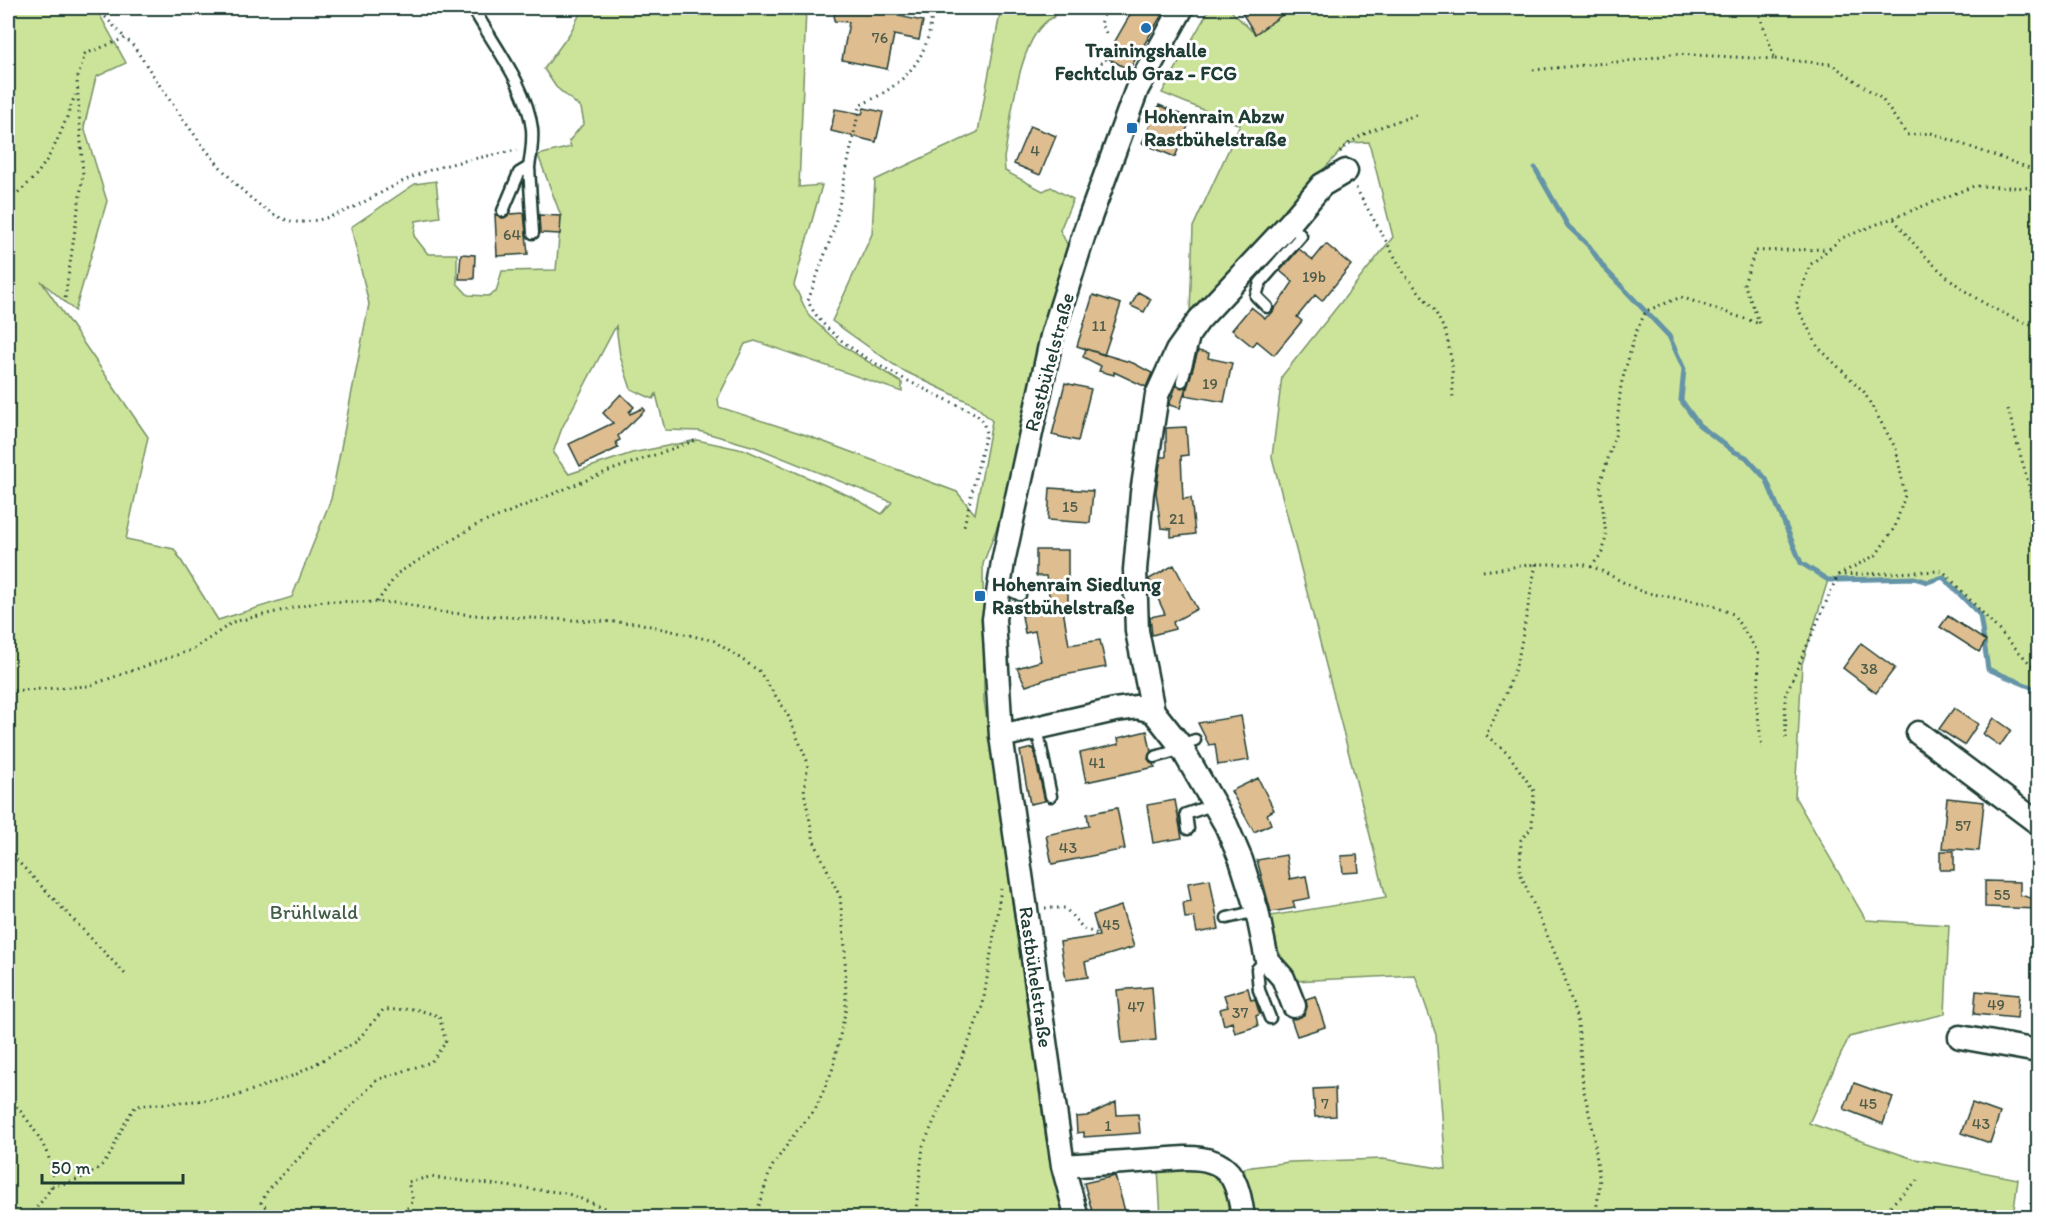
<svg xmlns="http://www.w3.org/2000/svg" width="2046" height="1225" font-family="Itim,sans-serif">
<rect width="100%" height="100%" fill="#fff"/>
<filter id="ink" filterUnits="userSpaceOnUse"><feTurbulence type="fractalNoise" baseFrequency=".0167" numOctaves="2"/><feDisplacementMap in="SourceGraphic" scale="12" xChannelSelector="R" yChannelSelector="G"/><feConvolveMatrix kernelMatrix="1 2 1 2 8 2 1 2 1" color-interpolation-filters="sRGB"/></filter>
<g filter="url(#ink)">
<path fill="#cce49a" stroke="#769067" stroke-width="1.5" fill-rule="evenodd" d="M8,8H96L126,63L96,77L84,127L107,201L75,311L41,281L148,437L126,539L174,549L218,620L292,597L331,499L369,304L351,227L415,184L436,181L440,217L416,221L414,236L428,254H457V283L468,295L488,296L496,292L502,271L556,270L561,216L538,155L571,147L569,141L584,123L581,108L556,87L544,69L570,33L583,8H806L799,187L822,185L794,285L809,316L840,344L902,383V392L755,341L745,344L718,398L719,407L803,434L957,492L975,514L992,421L975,405L900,369L832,321L872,234L875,180L978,132L1001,8H1058L1054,17C1018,31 1011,123 1004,158L1005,171L1043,191L1051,187L1073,199L1060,230L1070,250L999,522L983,564L984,700L1046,1139L1066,1217H8ZM616,326L620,356L631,389L653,399L656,394L665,430L699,431L755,447L892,502L882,514L854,498L748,451L697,440L632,453L569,474L553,453L562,428Z
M1210,8H1228L1255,34L1292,8H2038V690L1988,669L1980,615L1943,578L1928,582L1914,578L1828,580L1802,664L1795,797L1866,920L1949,925L1945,1014L1849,1037L1809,1123L1911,1158L2018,1179L2013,1217H1252L1244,1168L1290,1162L1383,1159L1446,1169L1436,1035L1415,975L1294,981L1278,950L1270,916L1386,897L1272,457L1282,376L1393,237L1369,142L1348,143L1190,314L1193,227L1240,125L1162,93Z
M1190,1167C1224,1177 1227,1184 1233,1217H1161L1158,1169Z"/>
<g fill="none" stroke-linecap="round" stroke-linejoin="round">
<path stroke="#6594a7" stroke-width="5" d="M1535,168L1568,226L1589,246L1605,269L1669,336L1684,369L1681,400L1699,425L1733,451L1746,457L1766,479L1801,563L1828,580H1833
M1837,580L1914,578L1928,582L1943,577L1980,615L1988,669L2038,690"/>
</g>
<path fill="#debd90" stroke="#1f3d34" stroke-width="1.5" d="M835,8H900L898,16L923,21L919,40L894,35L887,69L842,60L849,22L834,21Z
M1134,8H1166L1129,70L1106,57Z
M1249,8H1292L1255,34L1242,13Z
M1159,105L1191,119L1175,157L1142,143Z
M864,108L883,112L876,142L831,131L835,109L862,114Z
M1030,126L1056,136L1040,175L1014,164Z
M524,213L528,254L497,256L495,214L503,218L510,214Z
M539,215L561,216L560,234L540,233Z
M1326,244L1351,265L1322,301L1315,295L1297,317L1302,321L1274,355L1257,341L1252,346L1232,330L1251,307L1265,318L1272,313L1293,282L1280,271L1299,249L1313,260Z
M461,254L475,255L474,279H459Z
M1138,292L1151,299L1144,312L1131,306Z
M1093,295L1121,304L1104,355L1077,346Z
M1086,349L1133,363L1152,373L1146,387L1114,372V375L1099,371L1101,366L1083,357Z
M1198,351L1209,353L1208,358L1232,363L1224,402L1185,395Z
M1065,383L1091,389L1078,441L1052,435Z
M1176,386L1186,387L1180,408L1169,405Z
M621,394L634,407L629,412L630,414L643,408L645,410L618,436L620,440L616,442L618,448L580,466L569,444L613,423L603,413Z
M1186,427L1188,455L1181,456L1183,499L1191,498L1195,534L1171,537V529L1161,528L1156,492L1161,457H1166V428Z
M1050,488L1093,491L1090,523L1048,520Z
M1036,550H1068V609L1063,610L1069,645L1100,640L1106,667L1049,678L1026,686L1017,668L1041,661L1035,631L1025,633L1022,616L1052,611L1046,576H1036Z
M1174,565L1197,609L1173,622L1175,629L1152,635L1150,617L1165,614L1149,579Z
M1948,616L1986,641L1979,652L1940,627Z
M1861,643L1895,668L1876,693L1843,668Z
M1954,708L1978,724L1964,745L1939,729Z
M1241,716L1249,760L1218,765L1215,744L1209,745L1198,723Z
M1994,718L2011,730L2000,746L1983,734Z
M1147,731L1151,751L1148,759L1155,767L1086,782L1080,753L1119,744L1118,738Z
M1033,748L1045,801L1030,804L1020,751Z
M1258,778L1274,810L1267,814L1271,824L1254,832L1231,791Z
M1947,798L1984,802L1979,851L1942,848Z
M1175,800L1182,838L1153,843L1147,805Z
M1117,808L1125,849L1052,864L1046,835L1089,826L1087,814Z
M1940,851H1954V870H1940Z
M1286,855L1290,879L1306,876L1310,898L1293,901L1295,908L1271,912L1257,860Z
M1357,855L1359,872L1343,873L1341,856Z
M1210,879L1219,929L1197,933L1194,917L1185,918L1183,902L1191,901L1188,883Z
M1985,881L2020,882V895L2038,900V909L1985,907Z
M1121,906L1134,947L1085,962L1088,977L1066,980L1060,942L1099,936L1093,915Z
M1152,987L1156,1040L1122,1043L1117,990Z
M1248,988L1251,1000L1255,999L1258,1009L1260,1014L1256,1016L1258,1026L1235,1033L1232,1022L1224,1025L1220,1009L1228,1007L1224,995Z
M1976,991L2019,995L2017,1018L1974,1014Z
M1315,996L1325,1027L1297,1036L1291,1019L1304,1015L1307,1007L1306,999Z
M1854,1083L1893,1097L1883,1124L1844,1109Z
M1335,1088L1336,1116L1315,1117L1313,1089Z
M1116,1102L1117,1115L1138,1114L1140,1133L1084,1137V1132L1077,1133L1076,1117L1087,1116Z
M1972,1103L2000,1113L1990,1143L1961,1133Z
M1115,1176L1127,1218H1094L1084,1183Z"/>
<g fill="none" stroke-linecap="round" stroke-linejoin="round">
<g stroke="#1f3d34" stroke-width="15">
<path id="lane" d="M473,8C494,46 527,86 532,129C533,141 531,155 529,167L519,173L503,211
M529,167L533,233
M1267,307L1256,296L1260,283L1301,236L1290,223
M1182,381L1193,341
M999,585L1020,595
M1037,728L1051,796
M1180,745L1195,740
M1155,757L1182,749
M1188,829L1186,814L1215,804
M1227,918L1257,911
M1267,960L1257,969L1259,990L1270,1018"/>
</g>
<g stroke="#1f3d34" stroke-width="27">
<path id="street" d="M1153,711L1137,631L1135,570L1142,493L1157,395L1177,351L1199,320L1290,223L1322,185L1346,171
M1918,733L2038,823
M1001,736L1115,710L1137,707L1153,711L1180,745L1226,825L1241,860L1257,911L1267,960L1283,978L1294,1006
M1960,1037L2038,1051
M1063,1166L1185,1158C1229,1157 1238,1178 1243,1218
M1077,1218L1063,1166L1001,736L994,619L1003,562L1052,336L1085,231L1137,89L1182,8"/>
</g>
<path stroke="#1f3d34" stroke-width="3" stroke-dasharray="1.5 4.5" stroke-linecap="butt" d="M97,8L125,38
M932,8C931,58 905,85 860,105L834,229L808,301C830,352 928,389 976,414L983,421L986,433L963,530
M1106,33L1101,24L1106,8
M1775,59L1831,64L1882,99L1907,135L1931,133L2038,171
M1101,63L1105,59L1117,63
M1533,70L1638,60L1672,54L1775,59L1757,8
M1340,152C1359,131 1390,124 1416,115
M1356,188L1405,275L1435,311L1446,333L1452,363L1453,399
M8,199C46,177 61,134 75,95
M1894,219C1933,271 1976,307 2038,327
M65,298L83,175L77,80L85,54L125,38L132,44C163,88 245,227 303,222C343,219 373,195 408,179C441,163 481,158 517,150
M2008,409L2033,501L2038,510
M1536,564L1518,660L1505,696L1486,735L1509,755L1534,791L1532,827L1521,840L1520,873L1563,972L1578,1023L1583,1087L1593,1130L1600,1184L1595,1218
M1591,567L1603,552L1606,535L1600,484L1616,433L1621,385L1635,334L1646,311L1681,297L1760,324L1744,284L1755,251L1828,249
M1483,571L1536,564H1582L1598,569L1642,592L1709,604L1733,614L1758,652L1759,682L1756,700L1762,748
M1838,575L1876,555L1895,527L1905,495L1896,449L1864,392L1818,347L1796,305L1810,265L1842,238L1974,186L2038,188
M377,602L398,573L475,526L606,472L697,440
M8,691L88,686L194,649L233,622L323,601L402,603L439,612L487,616L638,623L714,641L759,671L787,713L808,763L804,792L814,841L840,897L845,948L846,1009L832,1071L815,1110L796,1132L771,1168L755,1218
M1786,738L1785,696L1838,575L1943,571L2038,672
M8,851L125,974
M1045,908H1065L1084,929L1098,934
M8,1098C25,1113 61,1162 51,1187C46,1198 35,1208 29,1218
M52,1186C71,1183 99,1174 109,1156C119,1138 123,1122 136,1106L230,1098L295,1075L356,1042L383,1010L415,1009L439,1016L446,1042L431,1062L377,1080L269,1188L261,1203L273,1214L299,1213L316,1218
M400,1218L413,1201L408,1182L430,1177L566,1193L607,1209L611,1218
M915,1218L923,1146L968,1044L983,1004L1001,889
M1751,1218H1762
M1877,1218L1918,1180
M1990,1218H1999"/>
<use href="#lane" stroke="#fff" stroke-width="10"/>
<use href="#street" stroke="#fff" stroke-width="22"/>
</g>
</g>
<g fill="#1f6fb2" stroke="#fff" stroke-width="2">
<circle cx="1146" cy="28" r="6"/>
<rect x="1126" y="122" width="12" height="12" rx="3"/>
<rect x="974" y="590" width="12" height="12" rx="3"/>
</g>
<g text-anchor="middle" stroke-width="6" stroke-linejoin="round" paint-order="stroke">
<g font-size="16" fill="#4f5d4b">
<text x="880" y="43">76</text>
<text x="1035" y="156">4</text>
<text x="512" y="240">64</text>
<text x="1314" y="282">19b</text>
<text x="1099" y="331">11</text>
<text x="1210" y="389">19</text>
<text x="1070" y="512">15</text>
<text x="1177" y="524">21</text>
<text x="1869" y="674">38</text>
<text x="1097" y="768">41</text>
<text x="1963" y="831">57</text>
<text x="1068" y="853">43</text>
<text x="2002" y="900">55</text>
<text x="1111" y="930">45</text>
<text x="1996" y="1010">49</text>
<text x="1136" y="1012">47</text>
<text x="1240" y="1018">37</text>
<text x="1325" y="1109">7</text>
<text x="1868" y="1109">45</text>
<text x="1981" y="1129">43</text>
<text x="1108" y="1131">1</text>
</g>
<g font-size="20" font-weight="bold" fill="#1f3d34" stroke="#fff" text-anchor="start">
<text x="1146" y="57" text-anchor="middle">Trainingshalle<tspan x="1146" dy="23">Fechtclub Graz - FCG</tspan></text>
<text x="1144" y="123">Hohenrain Abzw<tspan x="1144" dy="23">Rastbühelstraße</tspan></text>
<text x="992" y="591">Hohenrain Siedlung<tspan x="992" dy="23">Rastbühelstraße</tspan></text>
</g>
<g font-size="20" fill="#1f3d34" stroke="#fff">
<text transform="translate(1049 362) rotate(-75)" y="7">Rastbühelstraße</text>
<text transform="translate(1036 977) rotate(82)" y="7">Rastbühelstraße</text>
</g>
<g font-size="20" fill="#425e48" stroke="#fff">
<text x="314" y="919">Brühlwald</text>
</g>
</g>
<rect width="2046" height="1225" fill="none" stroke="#fff" stroke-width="30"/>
<rect x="15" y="15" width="2016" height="1195" fill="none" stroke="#1f3d34" stroke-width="2" filter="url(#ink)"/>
<path d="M42 1174v9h141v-9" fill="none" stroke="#1f3d34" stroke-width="3"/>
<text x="51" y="1174" font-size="18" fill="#1f3d34" stroke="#ffffff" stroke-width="4.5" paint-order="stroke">50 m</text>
</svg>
